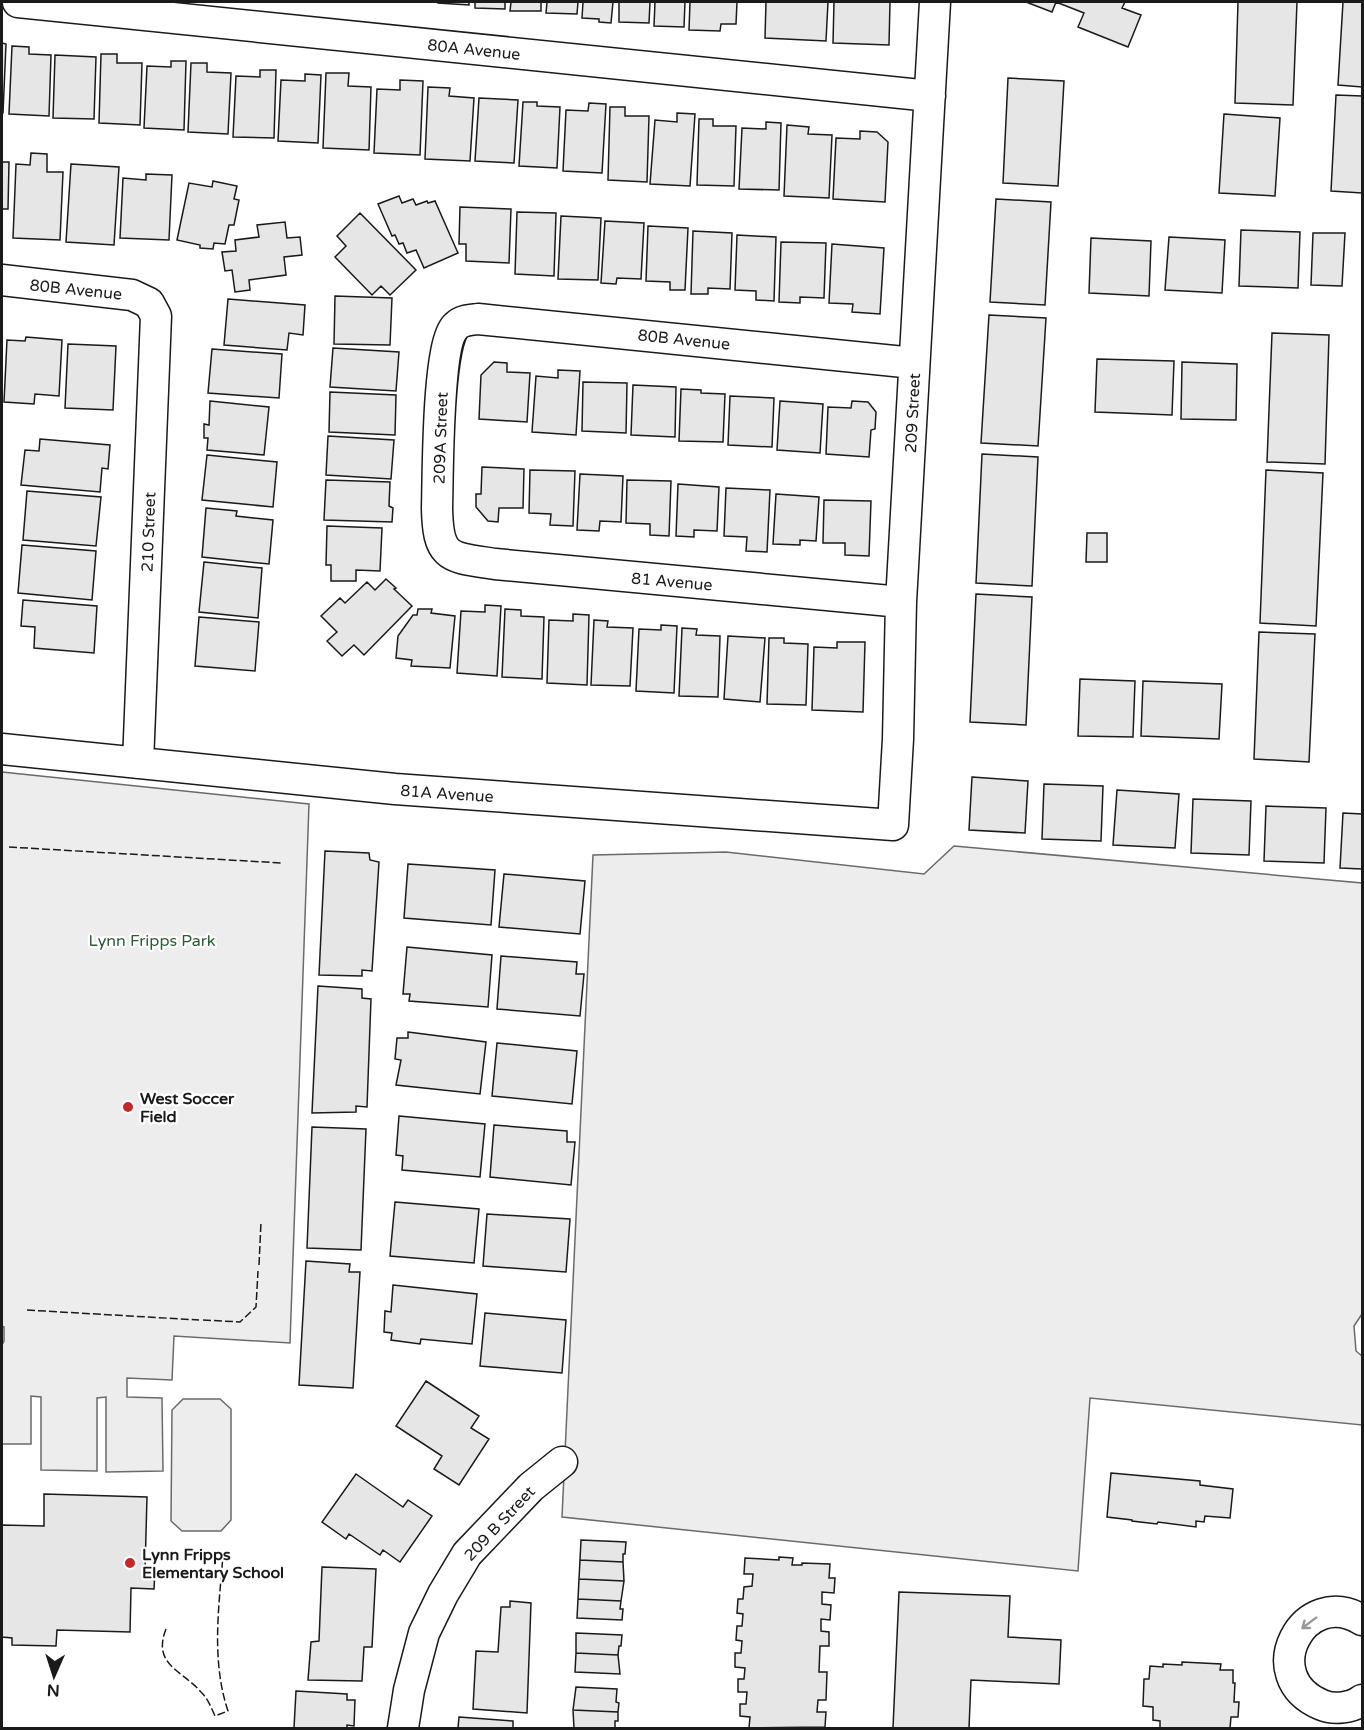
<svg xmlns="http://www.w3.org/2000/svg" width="1364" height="1730" font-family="'Varela Round',sans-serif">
<rect width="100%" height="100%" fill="#fff"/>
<path fill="#ededed" stroke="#6a6a6a" stroke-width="1.5" d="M2,772L309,804L290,1343L174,1336L172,1380L127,1378V1397L162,1398L163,1471L106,1472V1397L97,1398V1471L41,1470V1397L31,1396V1444H2V1345L4,1341V1327L2,1326Z
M954,846L1362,883V1314L1354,1326L1356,1351L1362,1356V1425L1090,1398L1078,1571L562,1517L593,855L726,852L924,874Z
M183,1399H220L231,1409V1520L221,1531H182L171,1521L172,1410Z"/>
<path fill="#e6e6e6" stroke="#1a1a1a" stroke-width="1.5" d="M438,2H469V5L438,3Z
M475,2H505V9L475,8Z
M511,2H541V11H510Z
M547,2H578L577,14L546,13Z
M583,2H613L611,23L599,22V19L582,18Z
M619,2H650L649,23L619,22Z
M655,2H685L684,27L654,26Z
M690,2H737L736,24H721L720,31L689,30Z
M766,2H828L826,41L765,38Z
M834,2H890L889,45L833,43Z
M1026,2H1125L1122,8L1141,15L1128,47L1078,27L1084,13L1056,2L1052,12Z
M1238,2H1297L1293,105L1235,103Z
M1343,2H1362V87L1338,85Z
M2,43L6,44L3,113H2Z
M12,46L29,47V54L51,55L49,116L9,114Z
M101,54H117V63H142L140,125L99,123Z
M55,55L96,57L94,119L53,118Z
M171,61H186L184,130L144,128L147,66L171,67Z
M191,63H207V72L231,73L228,134L188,132Z
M260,70H276L274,138L233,137L236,76L260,77Z
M326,73H349L348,86L371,87L369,150L323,148Z
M305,74L321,75L318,143L278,141L281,80L305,81Z
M1008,78L1064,81L1058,186L1003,183Z
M400,80L423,81L420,155L374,153L377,89L400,90Z
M428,87L450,88L449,96L474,98L470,161L425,159Z
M1336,95L1362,96V193L1331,191Z
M479,98L518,100L514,163L475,161Z
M523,102H537V106L560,107L557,168L519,166Z
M589,103L606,104L602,173L563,171L566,110L588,111Z
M610,107H625V116H649L647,182L608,180Z
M677,113L695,114L690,186L650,184L655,120L677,122Z
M1224,114L1280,118L1275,196L1219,193Z
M699,119H713V126H736L734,186L697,185Z
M766,122L781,123L779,190L739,189L742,128L766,129Z
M787,125L809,127L808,134L832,135L829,198L784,196Z
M860,131L877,132L888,142L885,202L833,199L836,138L860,139Z
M31,153L47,154V172H63L60,240L13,238L16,164L30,165Z
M2,162H9L8,209H2Z
M71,164L119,167L114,245L66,242Z
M146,174L172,175L169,240L120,238L123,178L146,180Z
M213,181L237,186L234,199L239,200L234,225H229L225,244L214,243L213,249L200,248V245L177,240L189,183L212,187Z
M399,196L402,203L413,199L416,205L427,201L428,203L435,201L458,253L424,268L416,250L407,253L403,243L399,244L395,235L392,236L378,204Z
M996,199L1051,202L1045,305L990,302Z
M460,207L511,209L509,263L466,261V244H459Z
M517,212L556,213L554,276L515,274Z
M360,213L416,270L390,295L381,286L372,295L335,257L346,246L337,236Z
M561,216L601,218L598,280L558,279Z
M605,221L644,223L641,279L617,278L616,284L601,283Z
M285,222L287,238L300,237L302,255L284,257L286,275L249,280L250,290L235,292L232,270L225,271L222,252L236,251L235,240L259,237L257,225Z
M648,226L688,228L685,290H670V282L646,281Z
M1241,230L1300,232L1298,288L1239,286Z
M693,231L732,233L730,289L708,288V294H691Z
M1313,233H1345L1342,286L1311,285Z
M737,235L776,237L774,301L756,300V291L735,290Z
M1169,237L1225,240L1222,293L1165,290Z
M1091,238L1151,241L1149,296L1089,293Z
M781,242L826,243L824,298L800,297V303L779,302Z
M832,244L884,248L880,314L852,312L853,304L829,303Z
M335,296L392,298L390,345L334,344Z
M228,299L305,305L303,335L289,333L287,350L224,345Z
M989,315L1046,318L1038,446L981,443Z
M1272,333L1329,335L1325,464L1267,462Z
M26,337L62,340L59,396L35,394L34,404L4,402L7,340L25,341Z
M68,344L116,346L113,410L65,408Z
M333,348L399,352L396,391L330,387Z
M212,349L282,354L279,398L208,393Z
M1097,359L1174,361L1172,415L1095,412Z
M494,362L507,363V372L530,373L527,422L479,419L481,375Z
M1182,362L1237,364L1236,420L1181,419Z
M558,370L580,371L576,435L532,432L536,376L558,378Z
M583,382L627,383L626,433L582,431Z
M633,385L676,387L675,437L631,435Z
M681,389L701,390V393L725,394L723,442L679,441Z
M330,392L396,395L395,435L329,432Z
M730,396L774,398L772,447L728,445Z
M210,401L269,407L264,455L207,450L208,438H204V424L209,425Z
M780,401L823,404L820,453L777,450Z
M852,401L868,402L876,412L875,429L871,430L869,457L826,454L828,407L851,408Z
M328,436L394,440L391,479L326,475Z
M40,439L110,445L108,469L102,468L100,492L21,485L25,450L39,451Z
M982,454L1038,457L1032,586L976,583Z
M207,455L277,462L273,507L202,500Z
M482,467L524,469L523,508H499L498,522L488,521L476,507V494H481Z
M530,470L575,471L573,526L550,525L551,514L529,513Z
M1266,470L1323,473L1316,626L1260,623Z
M580,474L623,476L621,522L600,521L599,531L577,530Z
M326,480L390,482L389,506L393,508L392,522L324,520Z
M627,480L671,481L669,536L650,535V524L626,523Z
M678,484L719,487L717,531L694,530V537L676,536Z
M726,488L770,490L767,552L746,551L747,537L724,536Z
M27,491L101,497L96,546L23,540Z
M776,494L819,497L816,541L800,540V545L773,544Z
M824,500L871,501L869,556L845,555V543H823Z
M206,508L237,511L236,516L273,520L269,564L202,557Z
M327,526L382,528L380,571L356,570V581H331V565H326Z
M1087,533H1107V562H1086Z
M22,545L96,551L92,600L18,593Z
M204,562L262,568L258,618L199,612Z
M386,579L396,588L394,589L412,606L364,655L354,645L342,656L327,641L337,632L321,616L340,598L345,603L367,582L375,590Z
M976,594L1032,597L1026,725L970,722Z
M23,600L97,606L94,653L34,648L35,627L21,626Z
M485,605L501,606L497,676L457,673L461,611L485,612Z
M418,609H432L431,613L455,616L450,668L411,666L412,660L396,658L398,636L413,615H417Z
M505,609L521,610V616L544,617L542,679L502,677Z
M573,614L589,615L587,685L547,683L549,620L573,621Z
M199,617L259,622L255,671L195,666Z
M594,620L608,621L607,627L633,628L630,686L591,685Z
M661,625L677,626L674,693L636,691L639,629L661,630Z
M682,628L697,629L696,635L720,636L718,697L679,696Z
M1259,632L1315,634L1309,762L1254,759Z
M728,636L765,638L760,702L724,699Z
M769,638H784V643L808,644L806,705L767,704Z
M837,642H865L863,712L812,710L814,647L837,648Z
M1080,679L1135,681L1133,737L1078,736Z
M1143,681L1222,684L1219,739L1141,736Z
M972,777L1028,781L1025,833L969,830Z
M1044,784L1103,786L1101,841L1042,839Z
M1117,790L1179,794L1175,848L1113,845Z
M1193,799L1251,801L1249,855L1191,853Z
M1266,806L1326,808L1324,863L1264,861Z
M1343,813L1362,814V869L1340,868Z
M325,851L369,853L370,860L379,862L372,971L362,970V976L319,975Z
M408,864L495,870L491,925L404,918Z
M504,874L585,881L580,934L499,927Z
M407,947L492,955L488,1007L409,1001L410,994H403Z
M501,956L577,962L576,974H584L580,1016L497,1009Z
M318,986L362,989V998L371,999L367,1107L356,1106V1112L312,1113Z
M408,1032L486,1042L480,1094L396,1085L401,1060L395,1059L397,1038H408Z
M497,1043L577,1051L572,1104L492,1096Z
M399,1116L485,1124L480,1177L402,1170L403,1156L396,1155Z
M494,1125L567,1131V1142H575L571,1185L490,1177Z
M312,1127L366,1129L361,1250L307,1248Z
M395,1202L479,1209L474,1263L390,1256Z
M487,1214L570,1219L566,1272L483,1266Z
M306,1261L350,1264L349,1272H360L353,1388L299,1385Z
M393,1285L477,1294L472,1344L421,1339L420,1344L391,1340L392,1333L384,1332L385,1311L391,1312Z
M485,1313L566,1320L562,1373L480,1366Z
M426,1381L479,1416L471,1428L489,1439L459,1485L434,1469L442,1456L396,1426Z
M1111,1473L1200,1481V1485L1233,1489L1230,1518L1205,1516L1204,1522L1196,1521V1527L1158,1522L1157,1524L1132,1521V1520L1107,1517Z
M356,1474L403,1507L408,1500L432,1516L400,1562L383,1550L380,1555L349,1534L346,1539L322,1522Z
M44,1494L147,1497L145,1570H155L154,1589L131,1588L130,1632L57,1630L56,1646L12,1645V1638L2,1637V1525L44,1526Z
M581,1540L626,1542L625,1554H623V1562L580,1560Z
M779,1557L793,1558L792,1565H802V1563L830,1564L829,1578H835L834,1593L822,1592V1604L831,1605L830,1620L821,1619V1631L829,1632V1646H820L819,1672H827L826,1700H818L817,1712H826L825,1727L749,1728L750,1717L740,1716V1704H746L747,1692H738V1679H744L745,1668L735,1667V1653H741L742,1641L736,1640L737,1626H742L743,1614L737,1613L738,1599H743L744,1587L752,1586L753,1574H744L745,1558L779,1560Z
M580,1560L623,1562L624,1581L579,1579Z
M322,1567L376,1569L372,1647H364L362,1681L308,1680L311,1642L319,1641Z
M579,1579L624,1581L621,1601L578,1599Z
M899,1592L1010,1596L1008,1637L1061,1640L1059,1684L971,1680L969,1728H893Z
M578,1599L621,1601L620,1609H623L622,1620L577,1618Z
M510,1601L531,1603L527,1713L473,1709L476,1651L498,1652L501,1607H510Z
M576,1633L622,1635L621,1646H619L618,1655L576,1653Z
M576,1653L618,1655L620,1674L575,1672Z
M1182,1662L1221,1664L1220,1670H1233V1683H1235L1234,1702H1239L1238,1717H1231L1230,1728H1160V1721L1153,1720V1707L1143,1706L1144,1679H1149L1150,1666L1163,1667V1664L1182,1665Z
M576,1687L617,1689L616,1702L619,1703L618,1712L573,1710Z
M296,1691L347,1694V1700H355L354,1726L347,1725V1728H294Z
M573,1710L618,1712V1721H615V1728H574Z
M459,1717L513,1721V1728H458Z"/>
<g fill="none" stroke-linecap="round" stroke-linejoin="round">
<g stroke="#1a1a1a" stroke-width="33">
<path id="minor" d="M18,2L930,96
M2,280L132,295L149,303L156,316L138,763
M901,602L495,564C449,557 438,559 437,508C438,477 437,343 456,326C462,320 470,320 478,319L914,363
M2,749L395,789L893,825L898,739L901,602L935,2
M1362,1620C1304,1584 1254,1677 1322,1705C1334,1710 1352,1708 1362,1700
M403,1728L409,1690L424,1633L443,1594L467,1554L531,1487L562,1462"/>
</g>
<use href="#minor" stroke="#fff" stroke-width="30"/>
<path stroke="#1a1a1a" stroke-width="1.5" stroke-dasharray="8 3" stroke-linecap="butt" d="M9,847L281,863
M259,1265L261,1222
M27,1310L199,1320
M203,1320L240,1322L256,1307L258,1271
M166,1629C152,1665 182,1670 201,1692C208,1699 211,1707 215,1716L228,1711C211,1660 219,1607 223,1555"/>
</g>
<defs><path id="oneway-shaft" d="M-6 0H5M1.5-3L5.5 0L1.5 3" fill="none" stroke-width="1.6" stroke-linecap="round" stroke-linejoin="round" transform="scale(1.5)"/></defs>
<use stroke="#989898" href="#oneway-shaft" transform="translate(1309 1623) rotate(143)"/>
<g fill="#c62828" stroke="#fff" stroke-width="2">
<circle cx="128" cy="1107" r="6"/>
<circle cx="130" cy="1563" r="6"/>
</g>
<g text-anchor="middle" stroke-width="4.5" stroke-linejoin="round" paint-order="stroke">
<g font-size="16" fill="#1a1a1a" stroke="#fff">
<text transform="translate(474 49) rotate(6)" y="6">80A Avenue</text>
<text transform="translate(76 289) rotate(6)" y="6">80B Avenue</text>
<text transform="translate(684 339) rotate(6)" y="6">80B Avenue</text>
<text transform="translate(912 413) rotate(-87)" y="6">209 Street</text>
<text transform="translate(440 438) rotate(-88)" y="6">209A Street</text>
<text transform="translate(148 532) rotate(-88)" y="6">210 Street</text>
<text transform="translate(672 581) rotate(5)" y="6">81 Avenue</text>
<text transform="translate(447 793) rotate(4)" y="6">81A Avenue</text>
<text transform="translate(499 1523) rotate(-47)" y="6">209 B Street</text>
</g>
<g font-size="16" fill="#2b5a34" stroke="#fff">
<text x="152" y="946">Lynn Fripps Park</text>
</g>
<g font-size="16" font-weight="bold" fill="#1a1a1a" stroke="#fff" text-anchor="start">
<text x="140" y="1104">West Soccer<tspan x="140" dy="18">Field</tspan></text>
<text x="142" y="1560">Lynn Fripps<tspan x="142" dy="18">Elementary School</tspan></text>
</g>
</g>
<rect width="1364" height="1730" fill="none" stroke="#1a1a1a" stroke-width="6"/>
<g transform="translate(54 1676) rotate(183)" stroke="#ffffff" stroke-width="4.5" paint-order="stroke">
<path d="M0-4.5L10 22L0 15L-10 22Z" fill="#1a1a1a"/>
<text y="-9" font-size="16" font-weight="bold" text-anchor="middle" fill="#1a1a1a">N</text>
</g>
</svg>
